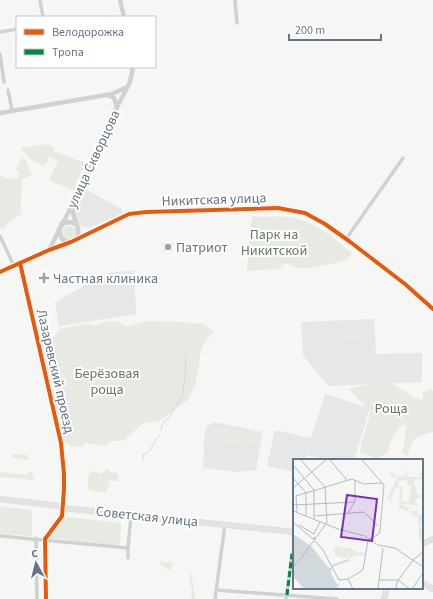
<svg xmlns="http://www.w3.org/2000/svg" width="433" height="599" font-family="'Source Sans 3',sans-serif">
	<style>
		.built { fill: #e6e8e7 }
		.green { fill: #e6eae3 }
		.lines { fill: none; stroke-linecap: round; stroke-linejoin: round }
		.stream { stroke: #d2d9dc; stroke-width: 1 }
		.secondary-casing { stroke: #d1d4d5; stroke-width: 6 }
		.primary-casing { stroke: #d2d4d4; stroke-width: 6 }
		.minor { stroke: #d0d2d2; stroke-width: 3.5 }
		.tertiary { stroke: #d0d2d2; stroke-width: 4.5 }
		.secondary { stroke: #e2e3e3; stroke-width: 5 }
		.primary { stroke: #e2e3e3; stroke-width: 5.5 }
		.quiet { stroke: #00873e; stroke-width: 3; stroke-dasharray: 6 3; stroke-linecap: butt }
		.cycleway-casing { stroke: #fff; stroke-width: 6 }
		.cycleway { stroke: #e8590c; stroke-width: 4 }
		.poi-dot { fill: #96a2ae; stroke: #fff; stroke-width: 1.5 }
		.labels { text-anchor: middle; stroke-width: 4; stroke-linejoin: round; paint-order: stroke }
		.street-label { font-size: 14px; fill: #637588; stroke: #fff }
		.park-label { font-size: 14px; fill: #627a5f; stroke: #fff }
		.poi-label { font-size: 14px; fill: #637588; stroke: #fff; text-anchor: start }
		.inset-river { fill: none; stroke: #d2d9dc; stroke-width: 2 }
		.inset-road { fill: none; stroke: #b2bbc2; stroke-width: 1 }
		.view { fill: #7b2cbf; fill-opacity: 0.15; stroke: #7b2cbf; stroke-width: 2 }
		.inset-edge { fill: none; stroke: #637588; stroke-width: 2 }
	</style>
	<rect width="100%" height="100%" fill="#f6f7f5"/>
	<g class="built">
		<path d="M83 188 122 209 123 213 89 228 80 226 77 222 73 206Z"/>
		<path d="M134 270 136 314 59 326 55 302 107 273Z"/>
		<path d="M374 319 376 354 422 353V382L328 386 303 355 301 322Z"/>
		<path d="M325 394 370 408 354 460H321L306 455 305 460H294V472L267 466 275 430 311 438Z"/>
		<path d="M215 422 263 432 256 470 238 472 203 468 204 447 203 445 206 427Z"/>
	</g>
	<g class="green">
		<path d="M48 144 55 148 54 151 85 163 73 191 49 180 58 161 49 157 46 164 42 165 31 160 20 148Z"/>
		<path d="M24 157 32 175 22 180C22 192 20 202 22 213L6 225 3 230 0 227V175L5 178 17 179 19 172 15 169 19 165V162Z"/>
		<path d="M252 217C263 217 275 216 287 217 312 219 333 237 352 253 351 254 350 257 349 258 343 263 304 270 297 268 292 266 290 264 285 264L279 269 247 271 249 241Z"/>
		<circle cx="69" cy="233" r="7"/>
		<path d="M162 243H173V250L163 251Z"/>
		<path d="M72 296H76L79 300 80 311 74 314 70 311 69 300Z"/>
		<path d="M63 302 65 313 60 314 57 303Z"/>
		<path d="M116 321 127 327 146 321 180 322 203 324 214 332 206 340 201 349 199 366 195 384 189 399 159 421 144 423 122 441H111L104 446 85 443 81 447 71 446 62 440 44 363 46 355 49 353C47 342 55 337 60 329L85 324 95 325 104 322Z"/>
		<path d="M359 329 360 339 342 340 341 330Z"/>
		<path d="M380 382C384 382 389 381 392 383 402 388 411 399 423 400V392L431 389 433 391V432C414 437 412 438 408 456L402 453 405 441 406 424C395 429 390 440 388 452L378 459 360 453 361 444 371 411 348 389Z"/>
		<path d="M217 427 255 431 258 436V441L252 446 215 442 212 435 214 429Z"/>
		<path d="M244 451 253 452 252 467 243 466Z"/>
		<path d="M14 454 27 455 30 460 13 458 12 455Z"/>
		<path d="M107 469 112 473H117L119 478 117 482 109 480 110 484 107 489V492L92 491 88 489V476L92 471 101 474Z"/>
		<path d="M0 472 27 475 30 472H32L34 480 0 477Z"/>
		<path d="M0 506 32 510V536L0 534Z"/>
		<path d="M68 517 121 523 120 546 49 538 63 519Z"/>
		<path d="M158 562 174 563 170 570 166 569Z"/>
		<path d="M191 571 195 597V599H191L192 588 189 581Z"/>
	</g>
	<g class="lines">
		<g class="stream">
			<path d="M161 430 162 425 169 417 182 396 185 376 186 357"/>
			<path d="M143 461V455C152 451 153 442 160 435"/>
		</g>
		<defs>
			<g id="secondary">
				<path d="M422 544 433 539"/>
				<path d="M384 599 387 588"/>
			</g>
			<g id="primary">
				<path d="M0 499 59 506 63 508 294 532"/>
				<path d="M422 583 433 589"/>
			</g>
		</defs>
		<use href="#secondary" class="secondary-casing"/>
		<use href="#primary" class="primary-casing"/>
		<g class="minor">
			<path d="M40 0 43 17"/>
			<path d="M235 0 237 23"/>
			<path d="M0 32 17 29"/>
			<path d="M0 54 4 82"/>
			<path d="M8 90 12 110"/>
			<path d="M0 236 14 266"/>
			<path d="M346 239 403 158"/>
			<path d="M20 263 61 443 64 474V489L62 516 45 539 46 599"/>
			<path d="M0 536 128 548 131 515"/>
			<path d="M36 538 37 599"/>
			<path d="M128 558V548"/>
			<path d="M216 590 337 599"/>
			<path d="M215 599 225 524"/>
			<path d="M286 599 292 554"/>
		</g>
		<g class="tertiary">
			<path d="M120 0 124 17"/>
			<path d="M108 95 114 98 117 107"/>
			<path d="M0 113 112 94 125 88"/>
			<path d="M72 206C72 219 82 229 77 239"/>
			<path d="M61 224 70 222 77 225"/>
			<path d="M59 229C60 236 61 241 69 242"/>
			<path d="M49 250 81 188 117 107 130 82 133 67"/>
			<path d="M0 272 49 250 71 242 129 214 146 212 278 208 305 213 325 224 349 241 405 284 433 309"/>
		</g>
		<use href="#secondary" class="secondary"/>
		<use href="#primary" class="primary"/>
		<path class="quiet" d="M287 595 292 554"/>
		<defs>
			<g id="cycleway">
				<path d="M20 263 61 443 64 474V489L62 516 45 539 46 599"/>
				<path d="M0 272 49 250 71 242 129 214 146 212 278 208 305 213 325 224 349 241 405 284 433 309"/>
			</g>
		</defs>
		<use href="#cycleway" class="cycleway-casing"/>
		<use href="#cycleway" class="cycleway"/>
	</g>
	<g class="poi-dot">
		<circle cx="168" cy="247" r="4"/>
		<path d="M42 272h4v4h4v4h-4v4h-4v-4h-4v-4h4z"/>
	</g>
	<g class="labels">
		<g class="street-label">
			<text transform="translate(93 159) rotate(-65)" y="5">улица Скворцова</text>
			<text transform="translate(214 199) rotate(-2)" y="5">Никитская улица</text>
			<text transform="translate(56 371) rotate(77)" y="5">Лазаревский проезд</text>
			<text transform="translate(147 516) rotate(6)" y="5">Советская улица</text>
		</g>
		<g class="park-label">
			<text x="274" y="239">Парк на<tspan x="274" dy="16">Никитской</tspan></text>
			<text x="107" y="378">Берёзовая<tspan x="107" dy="16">роща</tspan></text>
			<text x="391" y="413">Роща</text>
		</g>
		<g class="poi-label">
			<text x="176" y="252">Патриот</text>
			<text x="53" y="283">Частная клиника</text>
		</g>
	</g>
	<g transform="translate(293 459)">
		<rect width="130" height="130" fill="#f6f7f5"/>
		<path d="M111 8 115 18H129L126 16 130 14V20H121L124 35 130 37 122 41 125 46 108 45 116 49 111 54 112 51 105 48 108 43H106L107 28 102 30 99 38 97 36 99 43 94 39 104 20 98 17 97 11 103 18 112 16ZM114 21 115 27H118L116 43 108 42 110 28 105 26 106 22ZM117 52H125L124 56H130L127 68H130L129 81H126L125 58H121ZM43 86 47 89 55 88 66 94 71 93 73 97 63 96 56 100 54 97 51 99 43 97 41 92Z" fill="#e6eae3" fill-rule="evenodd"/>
		<path d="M0 75 18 87 36 109 39 108 38 114 46 130 10 129 0 117Z" fill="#d2d9dc"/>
		<path class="inset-river" d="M9 100 27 124 44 126 40 130M39 107 56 101"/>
		<path class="inset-road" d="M7 0 32 28M36 0 54 21M1 7 21 31V60M0 19 13 34V57M0 29 34 0M3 37 59 20 71 25 89 24M3 37 4 53M0 46 62 43M0 52 45 70 72 77 85 86 102 89 130 108M55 54 62 42V21M22 57 71 53 85 67M0 63 20 80M6 66 21 75 27 63M22 80 34 63 32 28M120 101 130 93M0 108 8 99 18 85 22 81V78L20 80 26 86 30 91 46 121 55 120 60 130M55 120 70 111 75 81 86 75 87 71 91 26 68 0M86 121H105M105 121 117 130M85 130 90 89M103 130 104 123 120 101M119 130 130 114"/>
		<path class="view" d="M54 36 84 40 79 82 48 78Z"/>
		<rect width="130" height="130" class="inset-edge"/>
	</g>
	<rect x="16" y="16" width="140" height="52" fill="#ffffff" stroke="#c1c8cf"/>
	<rect x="24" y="29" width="20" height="6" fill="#e8590c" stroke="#c1c8cf"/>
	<text x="52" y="36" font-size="12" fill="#637588">Велодорожка</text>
	<rect x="24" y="49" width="20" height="6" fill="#00873e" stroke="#c1c8cf"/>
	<text x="52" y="56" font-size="12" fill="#637588">Тропа</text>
	<g transform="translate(36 563) rotate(353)" stroke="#ffffff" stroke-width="3" paint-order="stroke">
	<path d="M0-3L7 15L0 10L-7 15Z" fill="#637588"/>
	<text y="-6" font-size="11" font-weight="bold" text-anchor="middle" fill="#637588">С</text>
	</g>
	<path d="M289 34v6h92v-6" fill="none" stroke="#637588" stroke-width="2"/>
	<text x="295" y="34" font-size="12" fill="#637588" stroke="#ffffff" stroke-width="3" paint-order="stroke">200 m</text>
</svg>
